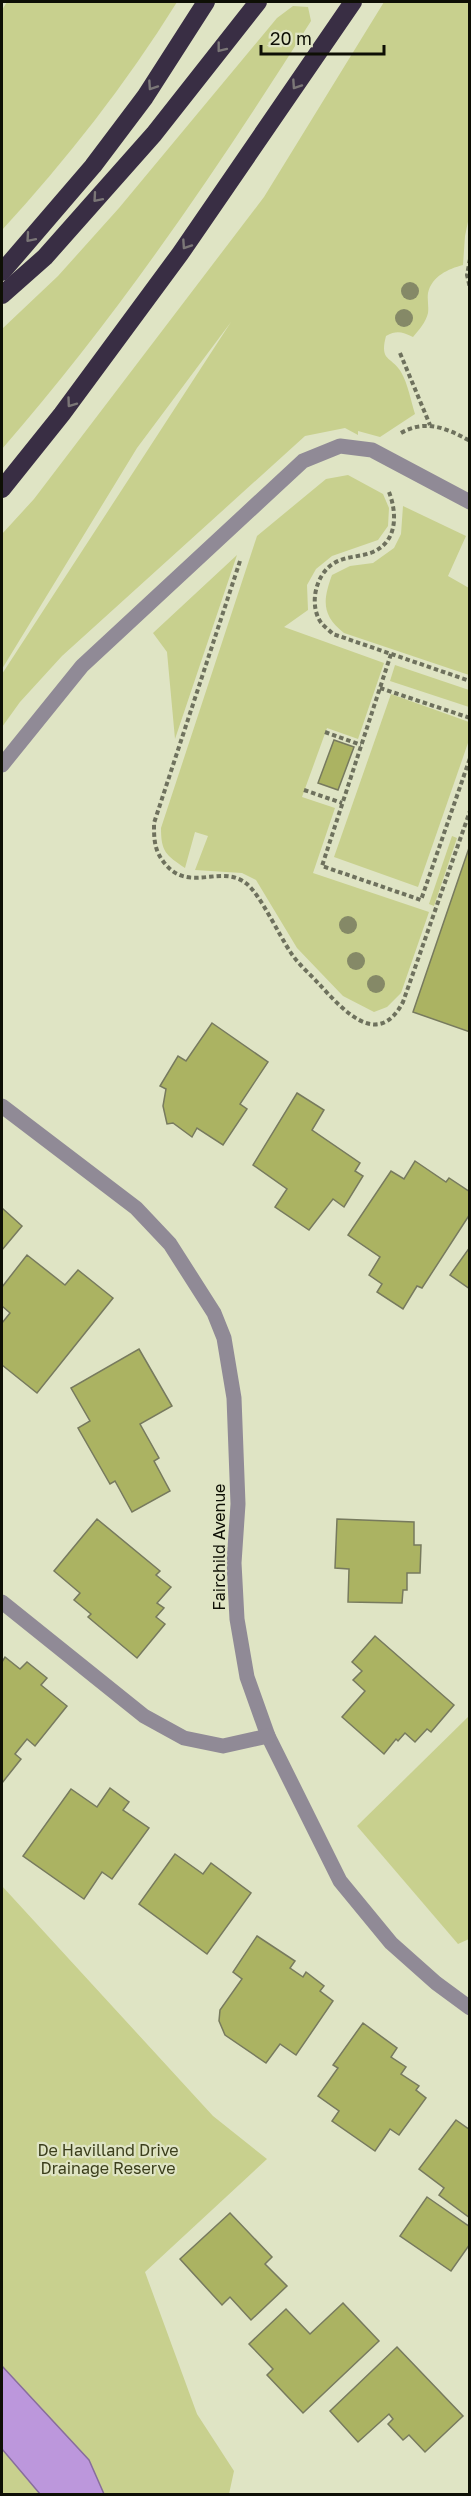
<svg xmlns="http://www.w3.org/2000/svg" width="471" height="2496" font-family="'Golos Text',sans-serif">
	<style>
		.green { fill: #c8d08e }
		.water { fill: #bc97dc; stroke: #886e9c; stroke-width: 1.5 }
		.building { fill: #abb362; stroke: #777a5e; stroke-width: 1.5 }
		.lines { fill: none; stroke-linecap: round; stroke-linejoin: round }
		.path { stroke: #6e715d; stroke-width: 4; stroke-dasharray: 4.5 3; stroke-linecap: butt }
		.minor { stroke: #908a96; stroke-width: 15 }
		.highway { stroke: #392e44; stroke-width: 18 }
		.tree { fill: #858967 }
		.oneway { stroke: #7b7777 }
		.labels { text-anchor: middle; stroke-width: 4.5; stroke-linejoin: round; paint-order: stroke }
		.street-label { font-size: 16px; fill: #0e0f05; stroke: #dfe4c4 }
		.park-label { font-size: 16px; fill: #3b3e1b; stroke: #dfe4c4 }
	</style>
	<rect width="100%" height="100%" fill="#dfe4c4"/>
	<g class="green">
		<path d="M7 2H177C126 84 67 159 2 230V10Z"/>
		<path d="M384 2H469L470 212 465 236 463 265C448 269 432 276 428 293 427 300 429 306 428 313 426 322 419 330 413 337 402 332 397 330 386 336 379 362 392 356 401 372 408 384 411 401 415 414L380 437 358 431V435L345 428 305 436 62 656 20 702 2 727V674L231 322 137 448 2 669V534L34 499 264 197Z"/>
		<path d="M293 6 308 7 311 21C217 170 117 317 2 449V329L58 276 119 208 277 18Z"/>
		<path d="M348 475 383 494 389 508 388 526 378 540 332 556 316 569 307 585 308 610 284 627 384 663 358 739 327 728 302 797 335 808 313 873 429 912 401 993 387 1007 374 1012 343 996 297 948 256 880 242 873 195 870 208 836 195 832 185 868C166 855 161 852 161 828L257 536 326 479Z"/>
		<path d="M403 506 466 536 448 576 469 588V675L344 633C321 615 323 600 332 575L350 566 373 563 394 548 401 534Z"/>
		<path d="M237 555 175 739 167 652 153 633Z"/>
		<path d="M395 665 469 690V707L390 681Z"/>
		<path d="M391 694 469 722V740L418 887 334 857Z"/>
		<path d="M452 836 457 838 434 906 429 904Z"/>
		<path d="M469 1716V1939L458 1944 357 1826Z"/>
		<path d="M2 1886 213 2116 267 2159 145 2272 197 2414 234 2471 229 2494H2Z"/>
	</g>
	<path class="water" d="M2 2366 89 2460 104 2494H40L2 2449Z"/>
	<g class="building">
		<path d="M334 740 354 747 338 790 318 783Z"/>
		<path d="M470 845V1032L413 1012Z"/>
		<path d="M212 1023 268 1062 240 1104 247 1109 223 1145 197 1128 192 1137 173 1123 167 1124 163 1106 166 1089 160 1086 178 1056 186 1061Z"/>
		<path d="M297 1093 324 1110 312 1130 360 1163 355 1171 363 1176 344 1207 333 1199 309 1230 275 1207 287 1189 253 1165Z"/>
		<path d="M415 1161 446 1182 449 1178 470 1192V1214L422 1288 417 1286 403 1309 377 1292 382 1284 369 1275 380 1257 348 1235 391 1171 404 1179Z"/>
		<path d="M2 1208 22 1226 2 1250Z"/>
		<path d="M470 1247V1289L450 1275Z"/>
		<path d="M27 1255 65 1285 78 1270 113 1298 37 1393 2 1365V1323L10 1313 2 1306V1287Z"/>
		<path d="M139 1349 172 1406 140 1424 159 1458 154 1461 170 1491 132 1512 115 1481 110 1484 78 1428 90 1421 71 1388Z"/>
		<path d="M97 1519 160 1571 156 1575 171 1587 157 1603 164 1608 156 1617 165 1624 137 1658 88 1617 91 1614 74 1600 80 1593 54 1571Z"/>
		<path d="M337 1519 414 1522V1545H421L420 1573H407V1590H403L402 1603 348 1602 349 1569 335 1568Z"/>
		<path d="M375 1636 454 1705 431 1732 427 1729 415 1742 405 1733 398 1741 396 1739 384 1754 342 1717 365 1691 353 1680 362 1671 352 1662Z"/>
		<path d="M5 1657 20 1669 27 1662 47 1678 41 1685 67 1706 35 1746 27 1739 15 1754 21 1759 2 1783V1662Z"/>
		<path d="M110 1788 129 1802 123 1810 149 1828 112 1879 102 1872 84 1899 23 1856 71 1789 97 1807Z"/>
		<path d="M175 1854 203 1874 211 1863 251 1893 207 1954 139 1904Z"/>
		<path d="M257 1936 295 1961 290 1968 303 1977 306 1972 324 1986 320 1991 333 2001 296 2055 280 2044 266 2063 225 2035 219 2021 220 2010 242 1979 233 1972Z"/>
		<path d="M363 2023 397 2048 391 2057 406 2067 401 2074 419 2086 416 2090 426 2098 399 2135 390 2129 375 2151 332 2121 339 2111 318 2096 338 2068 333 2065Z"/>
		<path d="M456 2120 470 2130V2218L439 2195 444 2188 419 2169Z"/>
		<path d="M427 2197 470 2227V2244L451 2271 400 2236Z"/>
		<path d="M230 2213 272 2257 265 2264 287 2286 251 2320 230 2297 222 2305 180 2259Z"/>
		<path d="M343 2303 379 2341 303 2413 267 2375 273 2369 249 2344 286 2309 310 2334Z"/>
		<path d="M397 2347 463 2416 425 2452 409 2435 403 2440 388 2424 393 2419 389 2414 358 2442 330 2411Z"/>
	</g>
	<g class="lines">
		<g class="path">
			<path d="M470 259 467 275 470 288"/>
			<path d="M400 353 430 425"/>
			<path d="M401 433C425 419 447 428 470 441"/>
			<path d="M389 492C397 513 398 541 373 552 361 557 346 556 334 563 316 574 309 603 320 621 323 626 329 630 333 634L470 681"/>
			<path d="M240 561 154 823C154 840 154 851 166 865 191 893 221 863 247 884 261 896 279 935 291 953 299 965 310 974 319 984 343 1010 378 1050 403 1002L470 811"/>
			<path d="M391 654 322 866 421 900 470 758"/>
			<path d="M380 688 470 718"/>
			<path d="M325 732 361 745"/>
			<path d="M304 790 342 803"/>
		</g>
		<g class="minor">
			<path d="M2 765 82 666 303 461 340 446 372 450 470 502"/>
			<path d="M2 1106 136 1208 170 1244 214 1313 224 1338 234 1398 238 1504 234 1563 237 1619 247 1677 268 1736 340 1881 391 1943 436 1983 470 2008"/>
			<path d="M2 1602 144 1716 184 1738 223 1746 268 1736"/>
		</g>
		<g class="highway">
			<path d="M2 272 93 166 145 97 206 2"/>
			<path d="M2 295 45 257 154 134 258 2"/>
			<path d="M2 489 62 414 180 254 353 2"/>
		</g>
	</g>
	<g class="tree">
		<circle cx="410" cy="291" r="9"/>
		<circle cx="404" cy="318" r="9"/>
		<circle cx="348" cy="925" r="9"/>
		<circle cx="356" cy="961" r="9"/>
		<circle cx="376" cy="984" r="9"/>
	</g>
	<defs><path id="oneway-chevron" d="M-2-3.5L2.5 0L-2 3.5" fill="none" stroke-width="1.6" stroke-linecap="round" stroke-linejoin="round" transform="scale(1.5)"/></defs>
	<g class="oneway">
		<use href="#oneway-chevron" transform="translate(221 48) rotate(128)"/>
		<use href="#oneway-chevron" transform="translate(296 85) rotate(124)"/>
		<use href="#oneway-chevron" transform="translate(152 86) rotate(124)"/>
		<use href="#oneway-chevron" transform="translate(97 198) rotate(131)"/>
		<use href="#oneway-chevron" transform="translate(30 238) rotate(131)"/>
		<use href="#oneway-chevron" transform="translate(186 245) rotate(124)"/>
		<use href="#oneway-chevron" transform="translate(71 403) rotate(126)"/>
	</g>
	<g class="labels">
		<g class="street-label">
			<text transform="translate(219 1547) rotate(-90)" y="6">Fairchild Avenue</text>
		</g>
		<g class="park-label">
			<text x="108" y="2156">De Havilland Drive<tspan x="108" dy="18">Drainage Reserve</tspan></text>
		</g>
	</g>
	<rect width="471" height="2496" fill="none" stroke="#0e0f05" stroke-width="6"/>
	<path d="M261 45v9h123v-9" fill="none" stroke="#0e0f05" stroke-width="3"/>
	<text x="270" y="45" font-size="18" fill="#0e0f05" stroke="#dfe4c4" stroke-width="4.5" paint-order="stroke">20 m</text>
</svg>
